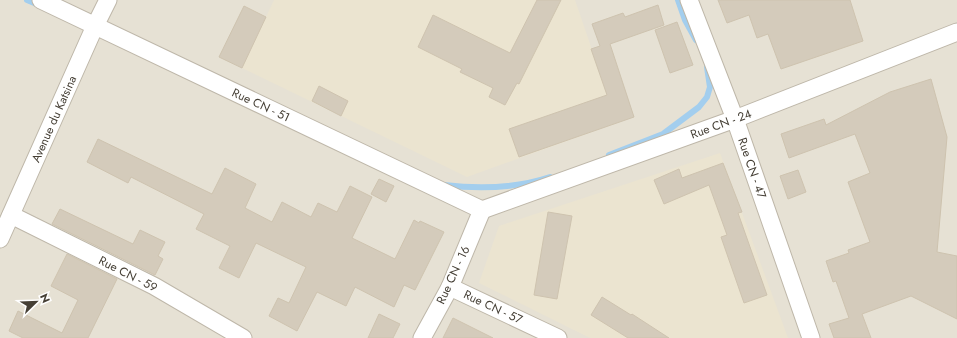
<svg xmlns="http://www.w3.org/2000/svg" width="957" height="338" font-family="Jost,sans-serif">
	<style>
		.residential { fill: #e6e1d4 }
		.education { fill: #ebe4d0 }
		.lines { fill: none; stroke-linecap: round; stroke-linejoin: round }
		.stream { stroke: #a3ceee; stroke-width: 6 }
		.building { fill: #d4cbbb; stroke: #cec3af }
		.minor-casing { stroke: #beb7a9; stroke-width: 19 }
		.minor { stroke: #fff; stroke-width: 17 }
		.labels { text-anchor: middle; stroke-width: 3.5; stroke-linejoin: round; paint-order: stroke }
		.street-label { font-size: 12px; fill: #453f35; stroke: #fff }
	</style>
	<rect width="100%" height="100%" fill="#f2efe6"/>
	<rect class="residential" x="0" y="0" width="957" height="338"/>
	<g class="education">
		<path d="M274 0H575L617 123 467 177 242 68Z"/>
		<path d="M720 153 788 338H590L479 283 499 226Z"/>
	</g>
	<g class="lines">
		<g class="stream">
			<path d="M27 0 39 5"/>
			<path d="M678 0 685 20 696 40"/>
			<path d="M609 155 663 134 699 107 707 97 710 87 707 67"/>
			<path d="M444 185C478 189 517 188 550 177"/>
		</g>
	</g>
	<g class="building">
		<path d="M537 0H561L519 84 517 83 505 105 489 97 493 88 460 72 462 69 418 47 433 15 510 53Z"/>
		<path d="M718 0H850L863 41 781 69 768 34 757 38 749 15 727 23Z"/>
		<path d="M658 5 664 25 610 44 634 117 519 157 509 129 607 95 591 49 600 46 592 24 623 13 625 17Z"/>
		<path d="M244 6 266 17 242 68 219 57Z"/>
		<path d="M677 22 693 65 670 73 655 30Z"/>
		<path d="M931 79 947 137 937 252 957 256V319L911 296 862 314 871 338H834L829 324 849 318 836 281 833 282 826 261 849 253 848 250 870 242 848 182 870 173 855 134 789 158 781 134 824 119 826 125 890 92Z"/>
		<path d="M319 86 348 101 341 116 312 101Z"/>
		<path d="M98 139 212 194 225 168 256 184 245 208 272 222 282 202 311 217 318 203 337 212 350 186 372 197 352 238 395 259 414 220 419 223 420 221 444 232 415 290 404 285 394 307 355 287 346 306 317 292 297 331 269 316 278 298 289 303 306 267 256 243 239 278 219 268 230 246 196 229 204 214 131 177 128 183 87 162Z"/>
		<path d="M723 163 742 212 738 213 767 295 744 303 721 237 727 235 709 185 664 204 654 180 679 169 682 178Z"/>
		<path d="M798 170 806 192 788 199 780 176Z"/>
		<path d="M379 179 394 186 386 202 371 194Z"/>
		<path d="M60 209 133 244 140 230 165 242 158 256 163 259 155 275 52 224Z"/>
		<path d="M548 212 572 216 557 299 534 295Z"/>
		<path d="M67 254 117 279 88 338H23L9 331 18 311 62 333 78 300 51 286Z"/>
		<path d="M602 297 631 315 632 314 669 338H628L591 315Z"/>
		<path d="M379 314 400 324 393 338H368Z"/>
		<path d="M453 318 493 338H443Z"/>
	</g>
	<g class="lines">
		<defs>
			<g id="minor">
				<path d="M41 0 482 210"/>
				<path d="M689 0 735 119 811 338"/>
				<path d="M482 210 735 119 957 32"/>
				<path d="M11 215 154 286 243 338"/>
				<path d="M0 239 95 26 108 0"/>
				<path d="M450 287 558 338"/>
				<path d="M422 338 450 287 482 210"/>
			</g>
		</defs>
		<use href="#minor" class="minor-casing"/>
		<use href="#minor" class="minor"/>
	</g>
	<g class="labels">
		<g class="street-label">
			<text transform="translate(261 105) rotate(25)" y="4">Rue CN - 51</text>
			<text transform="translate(54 119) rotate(-66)" y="4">Avenue du Katsina</text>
			<text transform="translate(721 124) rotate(-20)" y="4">Rue CN - 24</text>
			<text transform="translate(752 168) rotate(71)" y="4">Rue CN - 47</text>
			<text transform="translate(128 274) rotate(27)" y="4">Rue CN - 59</text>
			<text transform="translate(453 275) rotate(-65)" y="4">Rue CN - 16</text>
			<text transform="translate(493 307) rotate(25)" y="4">Rue CN - 57</text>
		</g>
	</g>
	<g transform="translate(36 302) rotate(67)" stroke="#ffffff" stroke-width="3" paint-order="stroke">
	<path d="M0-3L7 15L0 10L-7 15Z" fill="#453f35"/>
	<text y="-6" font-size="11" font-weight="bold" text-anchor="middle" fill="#453f35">N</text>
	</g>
</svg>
